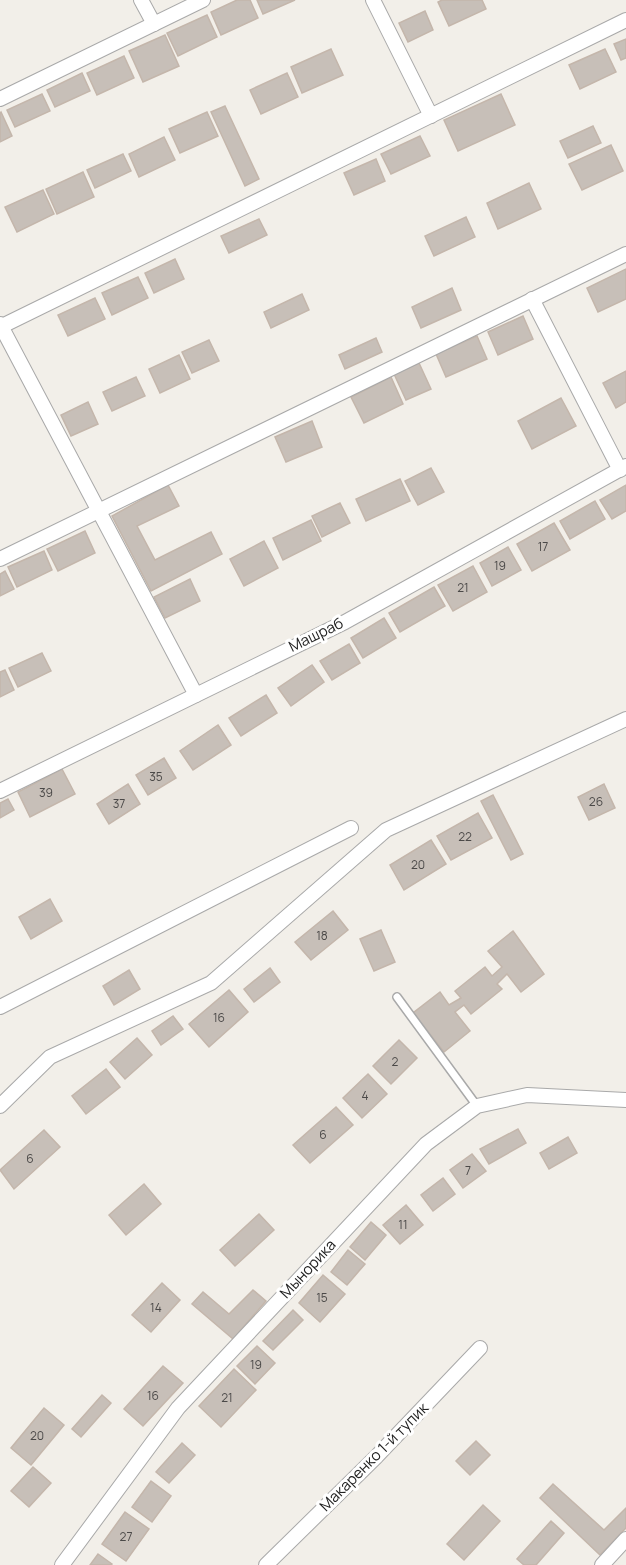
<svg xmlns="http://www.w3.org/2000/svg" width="626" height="1565" font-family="Manrope,sans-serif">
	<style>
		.building { fill: #c7bfb8; stroke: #c4b6ab; stroke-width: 1.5 }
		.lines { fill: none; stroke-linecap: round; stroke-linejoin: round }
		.service-casing { stroke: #a9a9a9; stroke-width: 10 }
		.minor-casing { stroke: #a9a9a9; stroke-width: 16 }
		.service { stroke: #fff; stroke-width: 7 }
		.minor { stroke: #fff; stroke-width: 14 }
		.labels { text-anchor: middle; stroke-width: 6; stroke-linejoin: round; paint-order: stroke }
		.number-label { font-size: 12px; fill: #4b4948 }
		.street-label { font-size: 15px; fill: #222; stroke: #fff }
	</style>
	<rect width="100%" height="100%" fill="#f2efe9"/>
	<g class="building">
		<path d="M237 0H250L258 18 221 35 211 12Z"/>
		<path d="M257 0H295L263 14Z"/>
		<path d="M442 0H482L486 9 449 26 438 2Z"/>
		<path d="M425 11 433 30 408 42 399 23Z"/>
		<path d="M207 15 217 37 178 56 167 33Z"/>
		<path d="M165 35 179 66 143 82 129 51Z"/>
		<path d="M626 39V58L621 60 614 44Z"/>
		<path d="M331 49 343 75 302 93 291 67Z"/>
		<path d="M605 49 616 72 580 89 569 65Z"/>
		<path d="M124 56 134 78 97 95 87 73Z"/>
		<path d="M82 73 90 91 55 107 47 90Z"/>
		<path d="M287 73 298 97 261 114 250 90Z"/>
		<path d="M42 94 50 111 15 127 7 110Z"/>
		<path d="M501 94 515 125 458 151 444 120Z"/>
		<path d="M225 106 259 179 245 186 211 112Z"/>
		<path d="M1 112 12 136 0 142V113Z"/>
		<path d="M207 112 218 136 180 153 169 129Z"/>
		<path d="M593 126 601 143 568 158 560 141Z"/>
		<path d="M420 136 430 156 391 174 381 154Z"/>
		<path d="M164 137 175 160 139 177 129 154Z"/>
		<path d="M611 145 623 171 582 190 569 164Z"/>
		<path d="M123 154 131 171 95 188 87 170Z"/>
		<path d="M376 159 385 181 354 195 344 173Z"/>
		<path d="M83 172 94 197 57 214 46 189Z"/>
		<path d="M529 183 541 209 498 229 487 203Z"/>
		<path d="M43 190 54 214 17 232 5 207Z"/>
		<path d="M466 217 475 237 434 256 425 236Z"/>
		<path d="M259 219 267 235 229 253 221 236Z"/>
		<path d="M175 259 184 279 154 293 145 273Z"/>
		<path d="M626 269V299L598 312 587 288Z"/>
		<path d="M138 277 148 298 112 315 102 293Z"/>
		<path d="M452 288 461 310 421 328 412 307Z"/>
		<path d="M302 294 309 310 271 328 264 312Z"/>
		<path d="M95 298 105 319 68 336 58 315Z"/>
		<path d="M523 316 533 339 498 355 488 332Z"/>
		<path d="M477 336 487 359 446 377 436 354Z"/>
		<path d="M376 338 382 352 345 369 339 355Z"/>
		<path d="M209 340 219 361 192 373 182 352Z"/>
		<path d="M179 355 190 379 160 393 149 369Z"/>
		<path d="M419 363 431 389 406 400 394 374Z"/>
		<path d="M626 371V402L616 408 603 383Z"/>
		<path d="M136 377 145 396 112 411 103 392Z"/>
		<path d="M391 377 403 404 364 423 351 397Z"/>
		<path d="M561 398 576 426 532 449 518 421Z"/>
		<path d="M88 402 98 424 71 436 61 415Z"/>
		<path d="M312 421 322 447 286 462 275 437Z"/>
		<path d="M431 468 444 492 418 505 405 481Z"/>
		<path d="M400 479 410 501 366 521 356 499Z"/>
		<path d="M168 485 179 506 137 526 155 560 211 532 222 554 151 591 112 516Z"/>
		<path d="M626 485V511L612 519 600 500Z"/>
		<path d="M595 501 605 519 570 539 560 521Z"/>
		<path d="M340 503 350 523 322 537 312 516Z"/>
		<path d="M311 520 321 541 283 560 273 538Z"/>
		<path d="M554 523 570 550 532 571 517 544Z"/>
		<path d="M85 531 95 553 58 571 47 549Z"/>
		<path d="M264 541 278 568 244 586 230 559Z"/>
		<path d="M508 547 521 570 492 586 480 563Z"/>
		<path d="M44 551 52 570 17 587 8 567Z"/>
		<path d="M473 566 487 592 453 611 438 585Z"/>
		<path d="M5 571 14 589 0 596V574Z"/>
		<path d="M190 579 200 601 165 618 154 597Z"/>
		<path d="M434 587 445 606 400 632 389 613Z"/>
		<path d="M384 618 396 638 363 658 351 638Z"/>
		<path d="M349 644 360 663 332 680 320 661Z"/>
		<path d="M42 653 51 671 18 687 9 668Z"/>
		<path d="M312 665 324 682 291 706 278 688Z"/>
		<path d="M5 670 14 690 0 697V672Z"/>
		<path d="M266 695 277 713 241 736 229 718Z"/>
		<path d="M218 725 231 745 193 770 180 751Z"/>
		<path d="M164 758 176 778 148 795 136 775Z"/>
		<path d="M62 769 75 794 30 817 18 792Z"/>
		<path d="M128 784 140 804 109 824 97 804Z"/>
		<path d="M604 784 615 808 589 820 578 797Z"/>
		<path d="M493 795 523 854 511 860 481 801Z"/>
		<path d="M8 799 14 810 0 818V803Z"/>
		<path d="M478 813 492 838 451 860 437 836Z"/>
		<path d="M431 840 446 864 404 890 390 865Z"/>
		<path d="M50 899 62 921 31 939 19 917Z"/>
		<path d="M333 911 348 930 311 960 295 942Z"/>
		<path d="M381 930 395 962 374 971 360 939Z"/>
		<path d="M513 931 544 974 521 992 507 974 497 984 502 989 471 1014 464 1005 455 1012 470 1031 444 1052 413 1013 440 992 449 1005 461 998 455 991 485 967 492 976 502 967 488 951Z"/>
		<path d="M270 968 280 982 254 1002 244 989Z"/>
		<path d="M129 970 140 989 114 1005 103 986Z"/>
		<path d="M229 990 248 1012 209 1047 189 1024Z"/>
		<path d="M173 1016 183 1029 161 1045 152 1031Z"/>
		<path d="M137 1038 152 1055 125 1079 110 1062Z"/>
		<path d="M399 1040 417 1058 391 1084 373 1066Z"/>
		<path d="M106 1069 120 1087 86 1114 72 1096Z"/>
		<path d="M368 1074 387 1094 362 1118 343 1098Z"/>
		<path d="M336 1107 353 1125 310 1163 293 1145Z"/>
		<path d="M518 1129 526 1143 489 1164 480 1149Z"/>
		<path d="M44 1130 60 1147 14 1189 0 1170Z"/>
		<path d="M568 1137 577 1153 549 1169 540 1153Z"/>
		<path d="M472 1154 486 1171 463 1188 450 1170Z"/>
		<path d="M443 1178 455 1194 433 1211 421 1195Z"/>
		<path d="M144 1184 161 1204 126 1235 109 1215Z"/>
		<path d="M406 1205 423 1225 400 1244 383 1225Z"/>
		<path d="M259 1214 274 1230 235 1266 220 1250Z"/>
		<path d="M371 1222 386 1235 365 1260 350 1247Z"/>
		<path d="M348 1250 365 1264 347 1285 331 1272Z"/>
		<path d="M323 1275 345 1294 320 1322 299 1303Z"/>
		<path d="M162 1283 180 1300 151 1332 132 1315Z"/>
		<path d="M253 1290 266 1301 233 1339 192 1304 203 1292 229 1314Z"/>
		<path d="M293 1310 303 1320 273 1350 263 1341Z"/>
		<path d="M257 1346 275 1363 255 1384 237 1366Z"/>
		<path d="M163 1366 183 1383 143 1426 124 1409Z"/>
		<path d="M234 1369 256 1390 221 1427 199 1406Z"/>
		<path d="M102 1395 111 1403 81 1437 72 1429Z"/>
		<path d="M44 1408 64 1425 31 1465 11 1448Z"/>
		<path d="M476 1441 490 1455 470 1475 456 1461Z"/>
		<path d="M182 1443 195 1455 169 1483 156 1472Z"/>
		<path d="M33 1467 51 1483 29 1507 11 1491Z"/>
		<path d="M151 1481 171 1496 152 1522 132 1507Z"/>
		<path d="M553 1484 604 1530 626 1508V1528L600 1555 540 1498Z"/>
		<path d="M483 1505 500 1521 464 1560 447 1544Z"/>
		<path d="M125 1512 149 1529 126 1561 102 1544Z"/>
		<path d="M551 1521 564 1533 536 1565H524L517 1559Z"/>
		<path d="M98 1554 112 1564 111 1565H90Z"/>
	</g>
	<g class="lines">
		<defs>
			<path id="service" d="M397 997 477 1106"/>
			<g id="minor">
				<path d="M141 0 154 24"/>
				<path d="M373 0 431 116"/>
				<path d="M0 99 203 0"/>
				<path d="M532 299 620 470"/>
				<path d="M0 324 196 695"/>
				<path d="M0 327 626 20"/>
				<path d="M0 559 626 254"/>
				<path d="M0 791 345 622 626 466"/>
				<path d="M0 1007 351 828"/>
				<path d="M0 1106 50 1057 211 983 386 830 626 719"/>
				<path d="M62 1565 178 1408 426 1144 477 1106 527 1095 626 1100"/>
				<path d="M266 1565 376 1457 480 1348"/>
				<path d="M602 1565 626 1539"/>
			</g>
		</defs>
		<use href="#service" class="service-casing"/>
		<use href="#minor" class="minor-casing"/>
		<use href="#service" class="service"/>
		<use href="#minor" class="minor"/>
	</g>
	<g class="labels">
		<g class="number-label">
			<text x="543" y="551">17</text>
			<text x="500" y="570">19</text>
			<text x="463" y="592">21</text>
			<text x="156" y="781">35</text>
			<text x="46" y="797">39</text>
			<text x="596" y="806">26</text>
			<text x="119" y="808">37</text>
			<text x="465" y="841">22</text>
			<text x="418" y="869">20</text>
			<text x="322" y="940">18</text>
			<text x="219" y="1022">16</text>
			<text x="395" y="1066">2</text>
			<text x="365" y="1100">4</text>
			<text x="323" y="1139">6</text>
			<text x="30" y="1163">6</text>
			<text x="468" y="1175">7</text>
			<text x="403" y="1229">11</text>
			<text x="322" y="1302">15</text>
			<text x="156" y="1312">14</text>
			<text x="256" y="1369">19</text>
			<text x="153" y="1400">16</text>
			<text x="227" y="1402">21</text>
			<text x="37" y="1440">20</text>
			<text x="126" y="1541">27</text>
		</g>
		<g class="street-label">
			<text transform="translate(316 635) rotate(-26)" y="5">Машраб</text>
			<text transform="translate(308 1269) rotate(-47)" y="5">Мынорика</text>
			<text transform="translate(374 1457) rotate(-45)" y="5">Макаренко 1-й тупик</text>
		</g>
	</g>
</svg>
